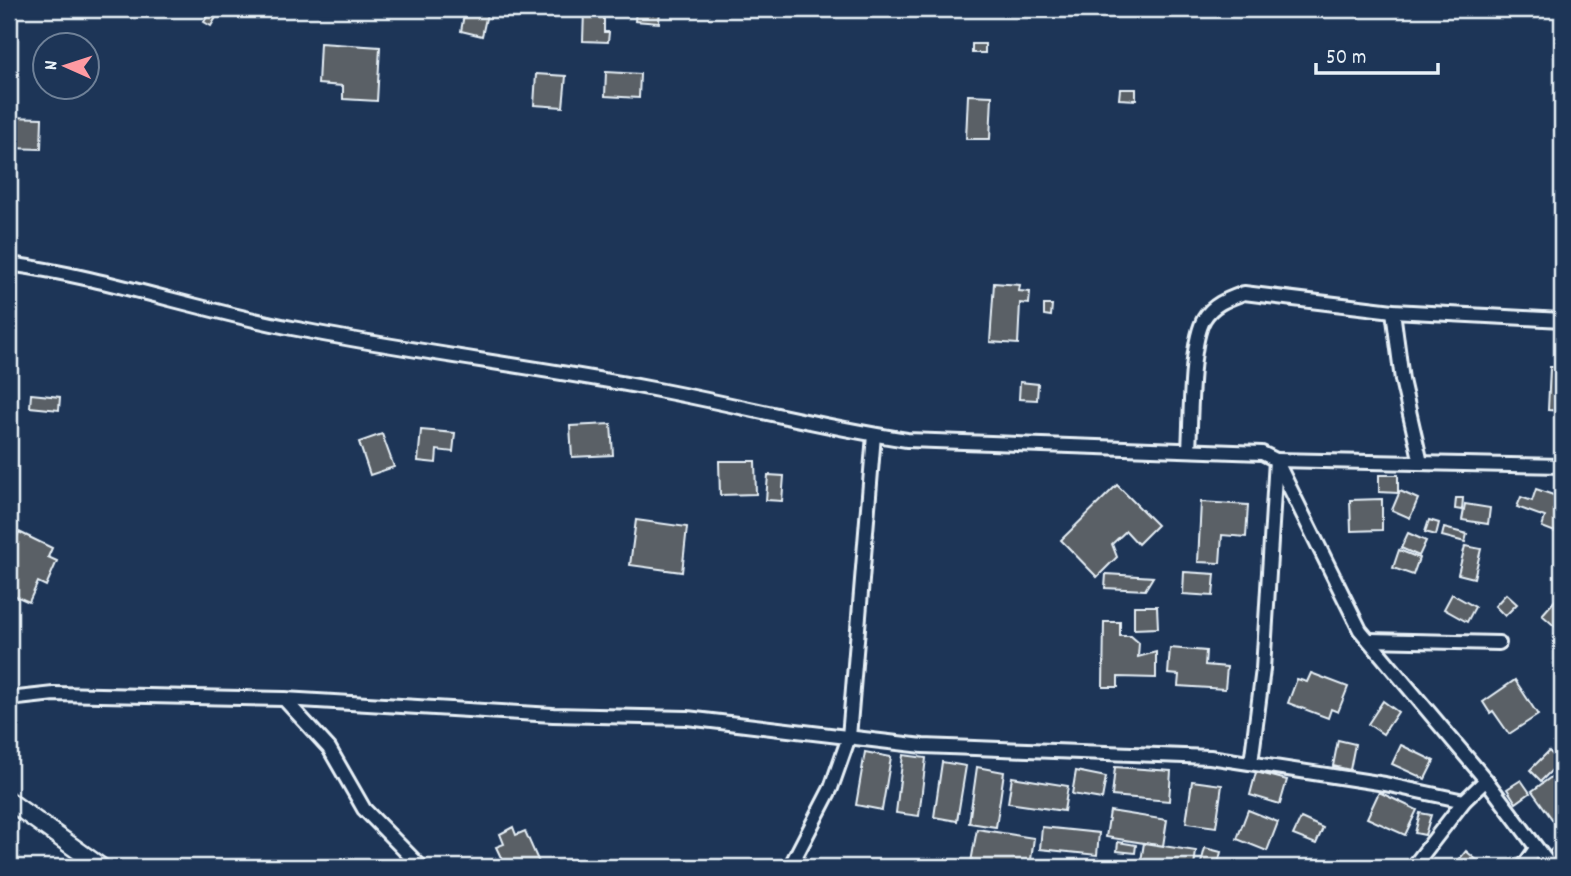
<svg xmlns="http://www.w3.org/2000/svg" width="1571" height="876" font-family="Dekko,sans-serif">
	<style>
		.building { fill: #5a6166; stroke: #e8f1f8; stroke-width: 2 }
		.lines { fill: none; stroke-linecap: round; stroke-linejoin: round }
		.minor-casing { stroke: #e8f1f8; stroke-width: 18 }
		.tertiary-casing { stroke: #e8f1f8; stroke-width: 21 }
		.minor { stroke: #1d3557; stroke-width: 12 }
		.tertiary { stroke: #1d3557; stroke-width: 16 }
	</style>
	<rect width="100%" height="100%" fill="#1d3557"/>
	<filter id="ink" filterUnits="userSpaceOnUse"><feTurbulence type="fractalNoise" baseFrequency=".0143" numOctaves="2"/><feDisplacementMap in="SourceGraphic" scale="14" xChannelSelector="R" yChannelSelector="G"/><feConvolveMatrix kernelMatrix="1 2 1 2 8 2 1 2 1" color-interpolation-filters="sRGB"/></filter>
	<g filter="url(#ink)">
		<g class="building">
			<path d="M465 9H488L482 36 461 31Z"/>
			<path d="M636 9H660L659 23 635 21Z"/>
			<path d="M211 10 218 14 211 26 204 22Z"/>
			<path d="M584 11 604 12V32H609L608 42 583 41Z"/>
			<path d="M320 43 380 47 377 101 343 99V86L318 84Z"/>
			<rect x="972" y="44" width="13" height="9"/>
			<path d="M606 72 640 74 639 98 605 96Z"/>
			<path d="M536 74 566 76 563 107 534 105Z"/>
			<path d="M1120 89H1136V100L1119 99Z"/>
			<path d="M968 95 992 96 990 139H966Z"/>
			<path d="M9 117 42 118 41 149 9 148Z"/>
			<path d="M994 283 1020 285 1019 291 1030 292 1029 304 1020 303 1018 344 990 342Z"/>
			<path d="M1044 305H1052L1051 316 1044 315Z"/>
			<path d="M1550 367H1562V411L1548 410Z"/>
			<path d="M1020 382 1038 384 1037 400 1019 399Z"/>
			<path d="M31 394 60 397 59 410 30 407Z"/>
			<path d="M9 415 15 417 9 434Z"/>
			<path d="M611 424 613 455 572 457 570 426Z"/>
			<path d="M421 430 455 433 453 452 437 450 436 463 418 461Z"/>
			<path d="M382 434 394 467 370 475 359 442Z"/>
			<path d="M719 461H755L756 494 720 495Z"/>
			<path d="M768 475 784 476 782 501 766 500Z"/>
			<path d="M1379 475H1398V493L1379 492Z"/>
			<path d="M1117 485 1157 525 1138 544 1126 531 1112 544 1117 557 1097 577 1061 540Z"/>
			<path d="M1536 489 1562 498V510L1555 532 1542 527 1545 517 1517 507 1521 497 1532 501Z"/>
			<path d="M1400 491 1418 499 1410 518 1392 510Z"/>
			<path d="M1456 498H1463L1462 510 1455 509Z"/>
			<path d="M1382 499V530L1351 531 1350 500Z"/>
			<path d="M1201 502 1248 505 1246 537 1222 535 1220 563 1198 562Z"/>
			<path d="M1465 504 1490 508 1488 524 1462 520Z"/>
			<path d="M636 520 687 527 682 572 630 565Z"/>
			<path d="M1429 520 1439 523 1436 535 1425 532Z"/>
			<path d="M1444 528 1467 534 1465 542 1442 536Z"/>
			<path d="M19 532 52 548 48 557 57 561 46 586 38 582 29 602 9 593V584L15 569 9 566V555Z"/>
			<path d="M1408 533 1426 541 1419 556 1401 548Z"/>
			<path d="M1465 546 1481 549 1474 578 1458 574Z"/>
			<path d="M1399 550 1419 558 1413 575 1393 568Z"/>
			<path d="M1184 572 1215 574 1213 596 1183 594Z"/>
			<path d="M1106 574 1153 577 1145 590 1105 588Z"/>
			<path d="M1452 594 1475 607 1467 622 1444 609Z"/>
			<path d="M1506 594 1517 604 1505 616 1495 606Z"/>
			<path d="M1557 598 1562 603V641L1555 634 1559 630 1542 615Z"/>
			<path d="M1134 606H1157L1158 628 1134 629Z"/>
			<path d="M1104 622H1120V636H1131L1139 643 1138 657 1156 652V678L1118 677V687H1103Z"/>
			<path d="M1170 648 1206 651 1205 665 1227 667 1225 689 1178 686 1179 675 1168 674Z"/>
			<path d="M1311 673 1348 687 1338 712 1331 709 1328 718 1288 703 1297 679 1307 682Z"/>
			<path d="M1515 680 1538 715 1509 734 1493 711 1490 713 1483 702Z"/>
			<path d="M1383 701 1398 712 1383 734 1368 724Z"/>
			<path d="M1338 740 1355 744 1350 770 1333 766Z"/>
			<path d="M1401 745 1434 761 1425 779 1392 764Z"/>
			<path d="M1549 751 1560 762 1541 781 1530 770Z"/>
			<path d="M865 752 891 757 882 810 856 805Z"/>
			<path d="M903 755 926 758 919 816 896 813Z"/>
			<path d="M942 762 966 766 957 821 934 817Z"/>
			<path d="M977 767 1004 772 996 827 969 823Z"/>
			<path d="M1115 767 1171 771 1169 801 1112 796Z"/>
			<path d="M1076 771 1106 777 1102 799 1072 794Z"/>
			<path d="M1256 772 1287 780 1280 804 1250 795Z"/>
			<path d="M1554 775 1562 787V818L1555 823 1532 791Z"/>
			<path d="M1012 777 1068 786 1064 811 1008 803Z"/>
			<path d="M1521 780 1530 793 1516 803 1507 789Z"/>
			<path d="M1192 781 1222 785 1216 827 1186 823Z"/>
			<path d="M1379 792 1417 810 1405 835 1367 818Z"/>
			<path d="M1248 810 1278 822 1267 851 1237 839Z"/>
			<path d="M1110 811 1167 820 1163 846 1106 837Z"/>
			<path d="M1420 813 1431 815 1425 835 1415 833Z"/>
			<path d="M1301 818 1323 828 1316 844 1293 835Z"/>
			<path d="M513 827 516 835 525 831 541 867H513L512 863 505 866 496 847 504 844 500 834Z"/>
			<path d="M1042 827 1099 833 1097 855 1040 849Z"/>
			<path d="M977 829 1034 838 1030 867 971 862Z"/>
			<path d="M1562 839V852L1555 858 1549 852Z"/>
			<path d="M1118 842 1136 845 1135 853 1117 851Z"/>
			<path d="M1144 843 1196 851 1194 867H1140Z"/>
			<path d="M1205 848 1221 852 1217 867H1200Z"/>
			<path d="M1466 851 1485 867H1460L1457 862Z"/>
		</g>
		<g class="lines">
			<defs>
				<g id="minor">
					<path d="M9 264C105 277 197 310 292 328 412 352 533 366 653 389 738 405 821 427 907 440L1262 453 1276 460 1360 630 1486 780 1551 867"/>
					<path d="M1393 311 1402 380 1421 463"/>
					<path d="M1189 449C1191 419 1190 343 1204 319 1213 304 1228 299 1244 293L1393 311 1562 320"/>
					<path d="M1369 640 1499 643"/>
					<path d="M9 699 54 694 284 699 553 715 687 718 923 746 1210 757 1385 784 1464 801"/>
					<path d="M284 699 329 748 364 809 421 867"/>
					<path d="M1251 763 1263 669 1276 460 1562 466"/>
					<path d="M790 867 831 788 849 737 874 435"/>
					<path d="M1413 867 1464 801 1486 780"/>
					<path d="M1523 867 1535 850"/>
				</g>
				<path id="tertiary" d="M9 801 101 867"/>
			</defs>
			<use href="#minor" class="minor-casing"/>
			<use href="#tertiary" class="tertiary-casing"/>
			<use href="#minor" class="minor"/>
			<use href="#tertiary" class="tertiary"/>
		</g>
	</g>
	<rect width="1571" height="876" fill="none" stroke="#1d3557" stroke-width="35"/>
	<rect x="18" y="18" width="1536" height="841" fill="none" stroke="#e8f1f8" stroke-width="2.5" filter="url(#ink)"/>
	<g transform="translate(66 66) rotate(273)"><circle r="33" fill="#1d3557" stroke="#6e8097" stroke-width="2"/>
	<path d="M0-5L12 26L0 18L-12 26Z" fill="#ff9aa2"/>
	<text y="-10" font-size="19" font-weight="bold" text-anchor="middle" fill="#e8f1f8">N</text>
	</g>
	<path d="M1316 63v10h122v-10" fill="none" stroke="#e8f1f8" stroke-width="3.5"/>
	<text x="1326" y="63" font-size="21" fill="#e8f1f8" stroke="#1d3557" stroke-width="5" paint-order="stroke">50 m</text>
</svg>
